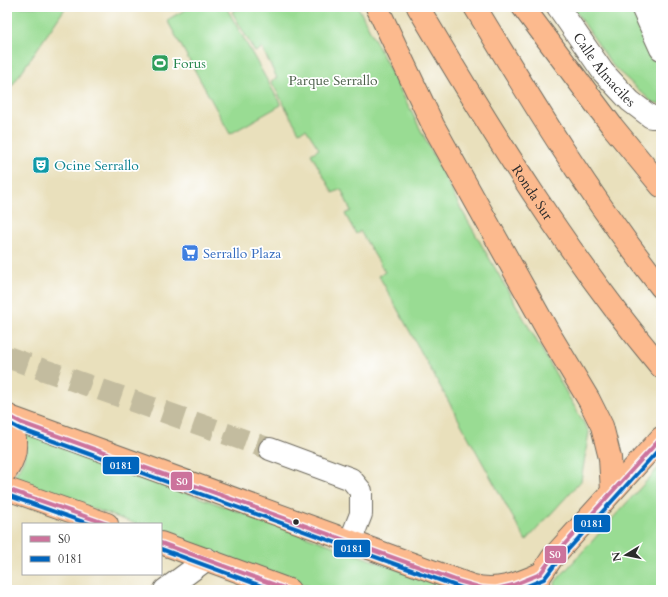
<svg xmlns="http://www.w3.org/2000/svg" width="668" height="597" font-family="Cardo,serif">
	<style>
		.green { fill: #99dc93; stroke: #62845f }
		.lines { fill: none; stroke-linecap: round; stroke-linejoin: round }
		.minor-tunnel { stroke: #c3bc9f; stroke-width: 22; stroke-dasharray: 22 11; stroke-linecap: butt }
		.minor-casing { stroke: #6e6a5e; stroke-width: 24 }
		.major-casing { stroke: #6e6a5e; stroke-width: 24 }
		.highway-casing { stroke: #6e6a5e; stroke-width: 24 }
		.minor { stroke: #fff; stroke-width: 22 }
		.major { stroke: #fcba8e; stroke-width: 22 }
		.highway { stroke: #fcba8e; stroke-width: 22 }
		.bus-1-casing { stroke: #fff; stroke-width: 7 }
		.bus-2-casing { stroke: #fff; stroke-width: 7 }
		.bus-1 { stroke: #cc739c; stroke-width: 4 }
		.bus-2 { stroke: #0065bd; stroke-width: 4 }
		.bus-dot { fill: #2b2b2b; stroke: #fff; stroke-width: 1.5 }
		.labels { text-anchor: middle; stroke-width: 3.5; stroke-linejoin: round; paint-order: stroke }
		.leisure-label { font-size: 14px; fill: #27864d; stroke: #fff; text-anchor: start }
		.street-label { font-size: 14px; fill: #2b2b2b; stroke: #fff }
		.park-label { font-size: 14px; fill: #4c604a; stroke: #fff }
		.culture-label { font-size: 14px; fill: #0d838f; stroke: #fff; text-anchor: start }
		.shop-label { font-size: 14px; fill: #366cbe; stroke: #fff; text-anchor: start }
		.line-badge { stroke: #fff; stroke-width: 1.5 }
		.badge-label { font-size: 11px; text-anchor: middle; font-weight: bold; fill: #fff }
	</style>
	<rect width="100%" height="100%" fill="#fff"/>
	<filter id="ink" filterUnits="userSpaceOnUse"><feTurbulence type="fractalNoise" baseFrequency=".025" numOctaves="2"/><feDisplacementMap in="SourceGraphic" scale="8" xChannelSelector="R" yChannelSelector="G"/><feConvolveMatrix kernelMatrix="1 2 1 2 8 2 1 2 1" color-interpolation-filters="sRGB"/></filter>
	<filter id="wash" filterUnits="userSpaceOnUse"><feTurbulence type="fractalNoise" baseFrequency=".012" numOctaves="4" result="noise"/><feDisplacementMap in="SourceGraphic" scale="16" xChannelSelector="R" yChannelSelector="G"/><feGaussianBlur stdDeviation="0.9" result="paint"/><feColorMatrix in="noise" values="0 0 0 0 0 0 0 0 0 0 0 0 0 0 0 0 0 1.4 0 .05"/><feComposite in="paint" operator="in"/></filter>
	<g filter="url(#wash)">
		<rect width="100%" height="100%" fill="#e9e0bc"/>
		<g class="green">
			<path d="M7 7H66L7 93Z"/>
			<path d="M190 7H226L281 105 230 134 167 20Z"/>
			<path d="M241 7H358L461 209 589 432 581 481 526 541 379 276 385 272 360 231 356 234 345 214 351 211 341 189 333 193 311 154 319 149 306 129 299 132 271 81 277 78 262 48 255 52 232 12Z"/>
			<path d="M573 7H634L661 67V104L652 102 613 66Z"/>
			<path d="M25 434 454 590H319L161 533V524H136L12 479C24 462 28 455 25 434Z"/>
			<path d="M661 465V590H553L556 581Z"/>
		</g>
	</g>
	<g filter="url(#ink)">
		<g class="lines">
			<path class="minor-tunnel" d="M7 357 270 449"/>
			<defs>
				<g id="minor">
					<path id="s1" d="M558 7 603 72 630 101 651 117H661"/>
					<path d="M642 7 661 49"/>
					<path d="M270 449 351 479 361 491V514L350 542"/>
					<path d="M165 590 207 559"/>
				</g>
				<g id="major">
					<path d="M7 415 10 417C16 437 19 452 7 470"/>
					<path d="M10 417 473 586C498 592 517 584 540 574"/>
					<path d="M7 489 107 524"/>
					<path d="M161 543 289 590"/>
					<path d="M533 587 552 558 661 438"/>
				</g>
				<g id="highway">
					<path d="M377 7 433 125 550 335 589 400 602 426 610 458 612 491"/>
					<path id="s2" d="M418 7C491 131 569 257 661 367"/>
					<path d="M475 7C533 103 591 199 661 287"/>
					<path d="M523 7 612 126 661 186"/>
				</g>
			</defs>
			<use href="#minor" class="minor-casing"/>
			<use href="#major" class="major-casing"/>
			<use href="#highway" class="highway-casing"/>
			<use href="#minor" class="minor"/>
			<use href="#major" class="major"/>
			<use href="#highway" class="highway"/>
			<defs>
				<g id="bus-1">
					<path d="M7 415 22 423 458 581 482 588 496 589 513 585 540 574 552 558 661 438"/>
					<path d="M7 489 107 524"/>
					<path d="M161 543 289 590"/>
				</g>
				<g id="bus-2">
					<path d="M7 422 20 429 467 590"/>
					<path d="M7 495 89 524"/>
					<path d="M161 549 272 590"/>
					<path d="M517 590 544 579 557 562 661 447"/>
				</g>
			</defs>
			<use href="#bus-1" class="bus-1-casing"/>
			<use href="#bus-2" class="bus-2-casing"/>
			<use href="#bus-1" class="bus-1"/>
			<use href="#bus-2" class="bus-2"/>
		</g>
	</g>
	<defs>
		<symbol id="stadium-square" viewBox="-11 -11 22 22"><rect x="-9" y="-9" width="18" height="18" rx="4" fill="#2e9e5b" stroke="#fff"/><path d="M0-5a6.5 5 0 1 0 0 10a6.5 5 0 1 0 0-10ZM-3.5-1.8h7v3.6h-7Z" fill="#fff"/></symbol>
		<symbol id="theatre-square" viewBox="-11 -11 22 22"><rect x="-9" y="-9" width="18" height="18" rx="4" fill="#0f9aa8" stroke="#fff"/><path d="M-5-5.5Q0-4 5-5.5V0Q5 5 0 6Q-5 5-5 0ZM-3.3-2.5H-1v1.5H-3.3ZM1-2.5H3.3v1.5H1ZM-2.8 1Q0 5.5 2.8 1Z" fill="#fff"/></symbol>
		<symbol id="supermarket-square" viewBox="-11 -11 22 22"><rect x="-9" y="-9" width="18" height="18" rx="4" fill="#3f7fe0" stroke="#fff"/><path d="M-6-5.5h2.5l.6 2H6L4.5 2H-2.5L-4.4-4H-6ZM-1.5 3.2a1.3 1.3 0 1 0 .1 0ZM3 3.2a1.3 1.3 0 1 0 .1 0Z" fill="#fff"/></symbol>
	</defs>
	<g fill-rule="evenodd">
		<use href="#stadium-square" x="150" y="53" width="20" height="20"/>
		<use href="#theatre-square" x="31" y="155" width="20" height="20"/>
		<use href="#supermarket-square" x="180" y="243" width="20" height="20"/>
	</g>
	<circle class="bus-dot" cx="296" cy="522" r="3.5"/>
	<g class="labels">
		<g class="leisure-label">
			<text x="173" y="68">Forus</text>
		</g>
		<g class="street-label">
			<text dy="5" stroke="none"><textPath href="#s1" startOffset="78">Calle Almaciles</textPath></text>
			<text dy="5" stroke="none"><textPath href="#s2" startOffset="218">Ronda Sur</textPath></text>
		</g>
		<g class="park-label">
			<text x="333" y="85">Parque Serrallo</text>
		</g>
		<g class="culture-label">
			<text x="54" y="170">Ocine Serrallo</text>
		</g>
		<g class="shop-label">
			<text x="203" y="258">Serrallo Plaza</text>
		</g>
	</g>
	<g class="line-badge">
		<rect x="102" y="456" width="38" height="19" rx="4" fill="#0065bd"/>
		<rect x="170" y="471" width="23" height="20" rx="4" fill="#cc739c"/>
		<rect x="573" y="514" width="38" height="19" rx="4" fill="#0065bd"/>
		<rect x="333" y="539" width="38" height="19" rx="4" fill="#0065bd"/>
		<rect x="544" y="545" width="23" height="19" rx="4" fill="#cc739c"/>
	</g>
	<g class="badge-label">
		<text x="121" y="469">0181</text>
		<text x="182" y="485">S0</text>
		<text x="592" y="527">0181</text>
		<text x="352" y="552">0181</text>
		<text x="555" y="558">S0</text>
	</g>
	<rect width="668" height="597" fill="none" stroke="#fff" stroke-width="24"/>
	<rect x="22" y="523" width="140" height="52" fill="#ffffff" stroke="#aaaaaa"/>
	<rect x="30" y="536" width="20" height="6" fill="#cc739c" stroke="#aaaaaa"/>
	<text x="58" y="543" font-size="12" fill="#2b2b2b">S0</text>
	<rect x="30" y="556" width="20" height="6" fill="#0065bd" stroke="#aaaaaa"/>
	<text x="58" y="563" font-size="12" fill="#2b2b2b">0181</text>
	<g transform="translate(626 555) rotate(260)" stroke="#ffffff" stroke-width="3" paint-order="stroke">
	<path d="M0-3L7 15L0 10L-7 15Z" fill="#2b2b2b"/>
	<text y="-6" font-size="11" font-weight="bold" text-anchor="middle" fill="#2b2b2b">N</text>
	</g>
</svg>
